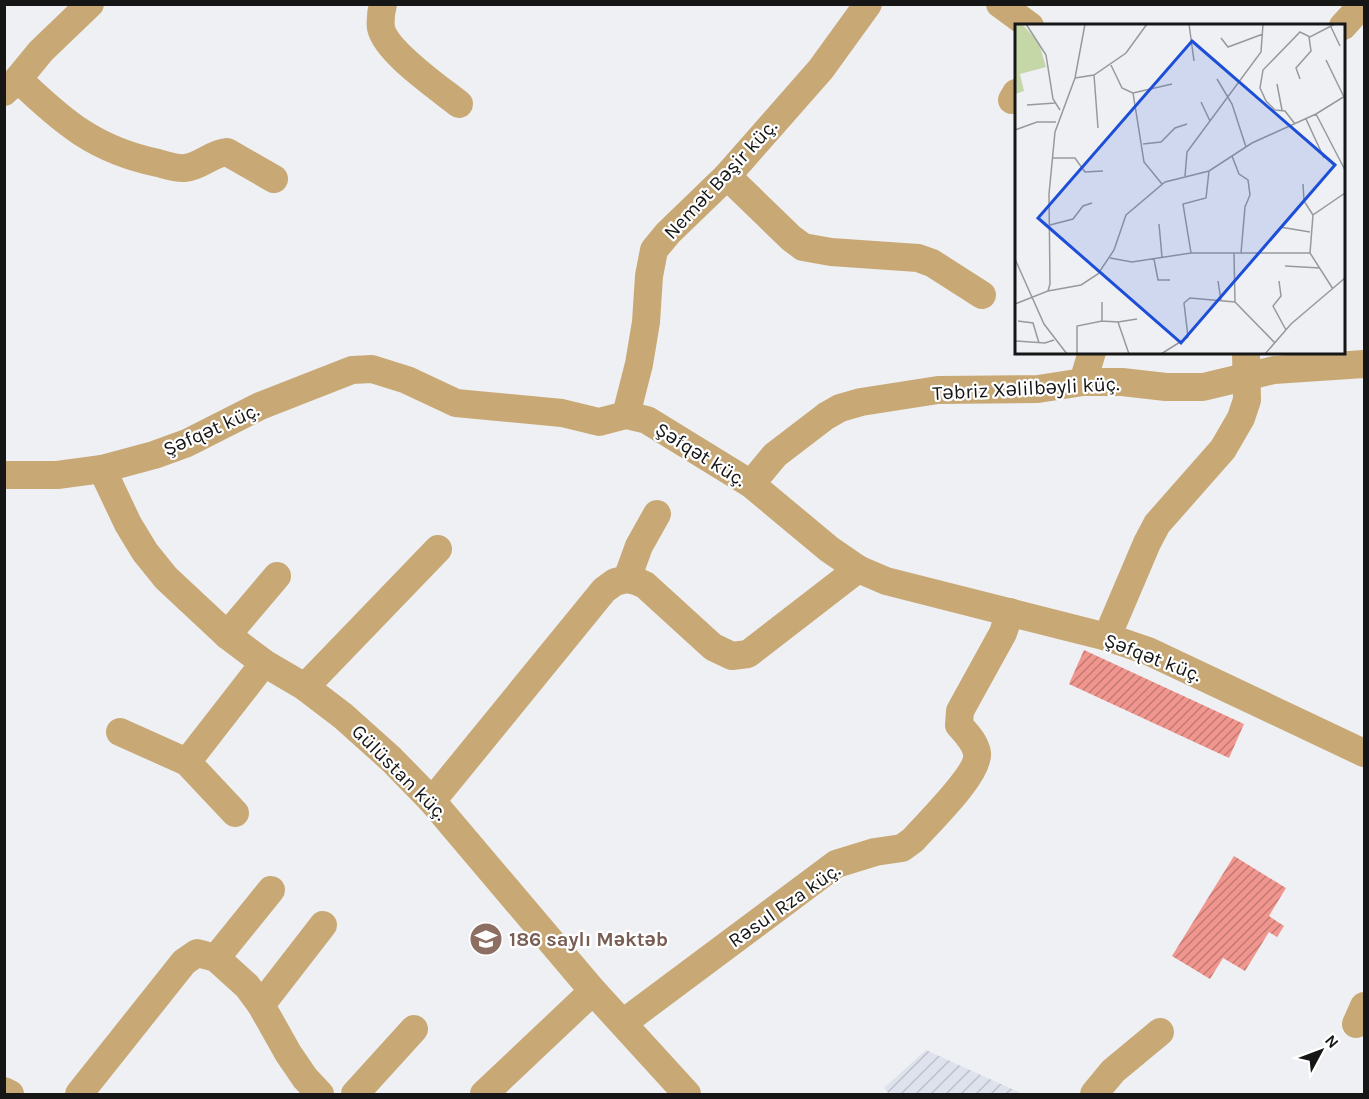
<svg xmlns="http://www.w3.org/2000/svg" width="1369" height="1099" font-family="Karla,sans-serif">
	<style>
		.industrial { fill: url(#industrial-furrows) }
		.building { fill: url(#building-hatch) }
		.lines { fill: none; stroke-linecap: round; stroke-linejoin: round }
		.street { stroke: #c8a976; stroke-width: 28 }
		.labels { text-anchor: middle; stroke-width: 4.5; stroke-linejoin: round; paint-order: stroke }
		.street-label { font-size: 20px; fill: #161617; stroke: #fff }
		.education-label { font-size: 20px; font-weight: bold; fill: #785e54; stroke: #fff; text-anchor: start }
		.inset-road { fill: none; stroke: #98999c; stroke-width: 1.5 }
		.view { fill: #1d4ed8; fill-opacity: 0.15; stroke: #1d4ed8; stroke-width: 3 }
		.inset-edge { fill: none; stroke: #161617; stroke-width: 3 }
	</style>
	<defs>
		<pattern id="industrial-furrows" width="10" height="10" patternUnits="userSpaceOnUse" patternTransform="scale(1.5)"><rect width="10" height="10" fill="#dee2ec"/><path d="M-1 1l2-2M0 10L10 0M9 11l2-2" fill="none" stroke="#bec1ca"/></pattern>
		<pattern id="building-hatch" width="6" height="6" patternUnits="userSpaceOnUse" patternTransform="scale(1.5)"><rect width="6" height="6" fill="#f0968e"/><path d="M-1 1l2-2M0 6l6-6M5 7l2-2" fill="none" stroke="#c17973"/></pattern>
	</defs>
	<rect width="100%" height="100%" fill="#eff0f4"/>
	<path class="industrial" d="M926 1050 1023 1094H889L884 1088Z"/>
	<g class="building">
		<path d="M1084 650 1244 724 1229 758 1069 684Z"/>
		<path d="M1234 856 1286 888 1269 916 1284 926 1277 937 1269 932 1245 971 1223 958 1210 979 1172 956Z"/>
	</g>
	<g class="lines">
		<g class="street">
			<path d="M383 4C381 12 380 20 381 28 386 52 439 88 459 104"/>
			<path d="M1000 4 1030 26"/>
			<path d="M1343 26 1363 4"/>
			<path d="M18 79C63 122 95 150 158 163 166 165 176 169 185 168 200 167 212 153 227 152L274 179"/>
			<path d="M4 92 18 79 41 51 90 4"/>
			<path d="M1012 100 1016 93"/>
			<path d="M727 176 791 238 803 247 831 252 918 258 932 263 982 295"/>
			<path d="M1083 382 1092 352"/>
			<path d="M626 415 639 364 646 322 649 276 654 250 668 233 727 176 821 69 868 4"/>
			<path d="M102 469 128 524 145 552 166 578 227 635 264 663 305 687 343 716 391 759 432 801 593 991 687 1094"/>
			<path d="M4 475H57L102 469 154 455 187 443 260 406 352 370 372 369 407 380 456 403 562 413 599 422 626 415 647 420 751 484 829 549 858 569 886 581 1107 637 1148 651 1364 753"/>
			<path d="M751 484 775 455 826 416 840 408 861 402 938 390 1038 389 1083 382H1122L1166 387H1203L1274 370 1364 364"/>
			<path d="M627 579 639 546 657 514"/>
			<path d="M227 635 277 576"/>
			<path d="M1107 637 1147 543 1157 524 1223 449 1241 418 1247 400 1246 352"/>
			<path d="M305 687 438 549"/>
			<path d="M120 732 187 762"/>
			<path d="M432 801 604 590 615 582 627 579 636 581 645 585 713 647 732 656 748 654 858 569"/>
			<path d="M235 813 187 762 264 663"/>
			<path d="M216 958 271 890"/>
			<path d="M261 1005 323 925"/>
			<path d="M623 1023 836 864 875 852 902 848 913 840C928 823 980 773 977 753 975 742 966 733 959 725L960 711 1003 633 1010 612"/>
			<path d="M1356 1024 1364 1006"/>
			<path d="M4 1091 10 1094"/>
			<path d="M79 1094 184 962 197 953 216 958 247 986 261 1005 288 1053 305 1078 320 1094"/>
			<path d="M355 1094 414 1029"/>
			<path d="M484 1094 593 991"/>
			<path d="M1094 1094 1113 1071 1160 1032"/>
		</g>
	</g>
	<defs>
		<symbol id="school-disc" viewBox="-11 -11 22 22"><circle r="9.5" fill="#8d6e63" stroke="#fff"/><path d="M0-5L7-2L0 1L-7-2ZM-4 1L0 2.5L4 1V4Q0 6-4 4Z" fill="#fff"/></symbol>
	</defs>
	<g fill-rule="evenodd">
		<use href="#school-disc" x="467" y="920" width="38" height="38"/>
	</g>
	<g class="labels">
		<g class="street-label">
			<text transform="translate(720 179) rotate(-47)" y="7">Nemət Bəşir küç.</text>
			<text transform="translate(1026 388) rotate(-3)" y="7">Təbriz Xəlilbəyli küç.</text>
			<text transform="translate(211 429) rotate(-24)" y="7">Şəfqət küç.</text>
			<text transform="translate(701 454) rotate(32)" y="7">Şəfqət küç.</text>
			<text transform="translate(1153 657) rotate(21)" y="7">Şəfqət küç.</text>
			<text transform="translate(400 772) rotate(45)" y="7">Gülüstan küç.</text>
			<text transform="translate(784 905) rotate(-35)" y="7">Rəsul Rza küç.</text>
		</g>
		<g class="education-label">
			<text x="509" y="946">186 saylı Məktəb</text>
		</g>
	</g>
	<g transform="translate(1015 24)">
		<rect width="330" height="330" fill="#eff0f4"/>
		<path d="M0 0H7L24 19 31 43 5 50 9 67 0 70Z" fill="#c5d7a7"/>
		<path class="inset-road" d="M11 0 31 31 38 75 45 86M174 0 179 37M316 3 325 22M206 14 213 23 248 10M311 36 329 73M95 39 107 64 118 69 129 138 147 160M79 51 83 104M60 54 79 51 111 29 132 0M202 55 217 80 231 123M285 55 281 44 296 27 294 13M262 60 267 86M118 69 157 60M186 78 195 97M12 81 40 79M301 90 330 146M291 95 309 134M280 100 270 87 260 86 251 77 245 64 248 46 285 8 295 13 320 0M0 106 22 98H41M128 120 146 118 160 104 172 100M217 132 224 150 233 156 235 171 230 183 226 229M38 134H60L70 148 88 147M170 152 172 128 246 28 248 0M288 160 289 177 298 191M144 200 147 233M35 201 58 195 68 182 77 179M265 203 295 208M176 229 168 180 191 174 194 147M219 229 220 278M295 229 298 191 330 169M95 234 117 238 176 229H295L318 265M0 235 29 300 52 330M139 235 143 256H155M270 242 305 244M203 257 206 276M264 257 266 272 258 282 271 306M33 267 66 261 83 250 99 226 111 191 150 158 194 147 237 119 301 90 330 72M87 278V297M0 280 33 267 35 260 34 170 40 108 60 54 70 0M3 297 18 299 24 319M103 298 122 295M0 317 30 319 39 316M62 330V302L87 297 103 298 114 330M146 330 173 313 169 279 175 274 220 278 260 319M250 330 276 300 330 254"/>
		<path class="view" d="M177 17 320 141 166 319 23 194Z"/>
		<rect width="330" height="330" class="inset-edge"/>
	</g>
	<rect width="1369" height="1099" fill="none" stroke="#161617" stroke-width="12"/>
	<g transform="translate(1321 1051) rotate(49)" stroke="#ffffff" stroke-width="4.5" paint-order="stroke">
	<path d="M0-4.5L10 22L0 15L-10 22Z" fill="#161617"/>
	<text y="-9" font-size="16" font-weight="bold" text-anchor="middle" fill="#161617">N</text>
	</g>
</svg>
